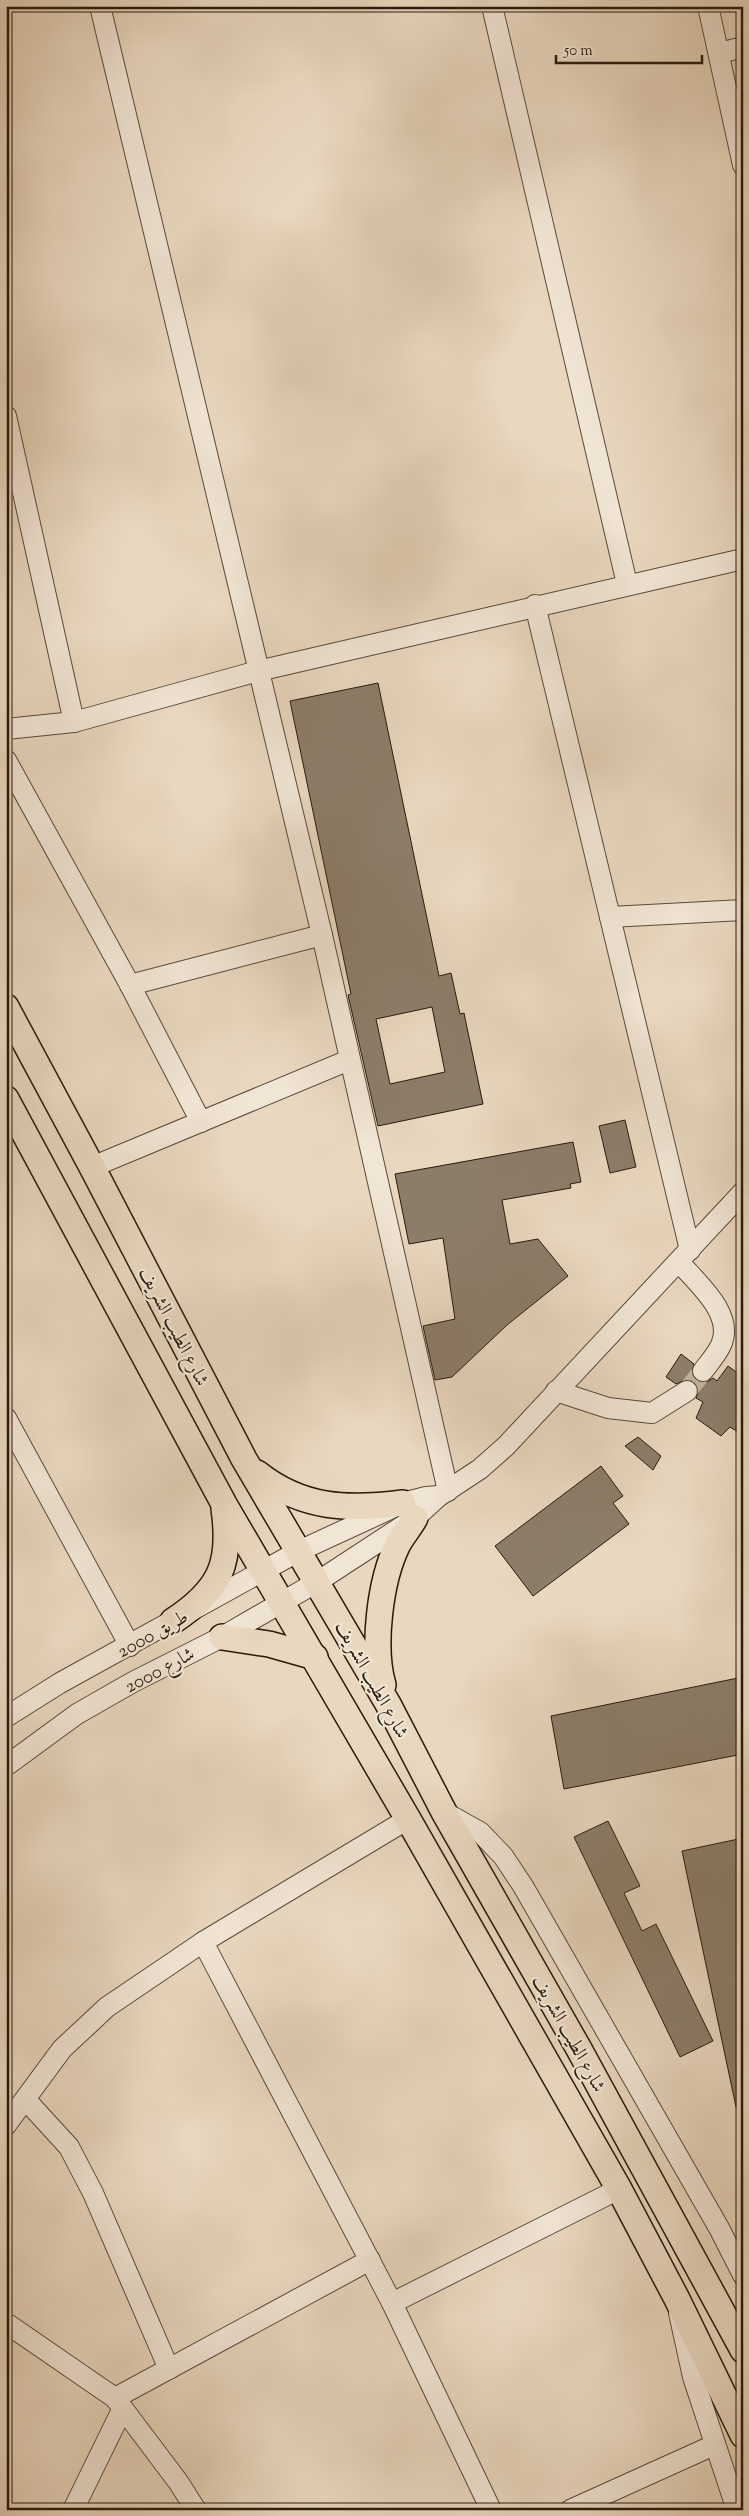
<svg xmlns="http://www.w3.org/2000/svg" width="749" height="2516" font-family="'Sorts Mill Goudy',Amiri,serif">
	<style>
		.building { fill: #8c7d6a; stroke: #281b0d; fill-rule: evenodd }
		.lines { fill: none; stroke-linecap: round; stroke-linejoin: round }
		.minor-tunnel { stroke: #c2b19b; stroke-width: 20; stroke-dasharray: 20 10; stroke-linecap: butt }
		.minor-casing { stroke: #584a3a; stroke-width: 22 }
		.major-casing { stroke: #281b0d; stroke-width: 28 }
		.minor { stroke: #f1e5d5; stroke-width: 20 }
		.major { stroke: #e9d7bf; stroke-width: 25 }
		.labels { text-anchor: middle; stroke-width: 4.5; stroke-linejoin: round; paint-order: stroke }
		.street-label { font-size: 19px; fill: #281b0d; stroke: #f1e5d5 }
	</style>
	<rect width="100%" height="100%" fill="#e9d7bf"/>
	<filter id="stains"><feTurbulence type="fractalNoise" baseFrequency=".004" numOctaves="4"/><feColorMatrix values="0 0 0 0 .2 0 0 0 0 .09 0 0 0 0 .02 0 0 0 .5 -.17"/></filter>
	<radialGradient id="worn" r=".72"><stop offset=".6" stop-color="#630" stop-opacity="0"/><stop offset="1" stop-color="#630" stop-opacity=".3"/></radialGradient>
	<g class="building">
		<path d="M378 683 439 976 451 973 460 1014 464 1013 483 1104 378 1126 348 995 351 994 290 701ZM432 1007 445 1072 390 1084 376 1019Z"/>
		<path d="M625 1120 636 1167 610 1173 599 1126Z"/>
		<path d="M573 1142 581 1182 570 1184 571 1188 502 1200 510 1244 538 1239 568 1276 507 1325 452 1377 435 1380 423 1326 455 1319 443 1238 409 1244 395 1174Z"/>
		<path d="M681 1354 694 1364 692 1375 701 1383 707 1382 713 1378 717 1381 728 1366 743 1377V1435L730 1427 721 1436 696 1418 703 1402 696 1398 699 1391 697 1384 687 1379 676 1384 666 1377Z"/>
		<path d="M638 1437 661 1456 653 1470 625 1446Z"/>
		<path d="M601 1466 623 1496 613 1503 629 1524 533 1596 495 1546Z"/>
		<path d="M743 1677V1754L564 1789 551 1716Z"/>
		<path d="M608 1821 640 1886 624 1893 642 1931 656 1924 713 2041 680 2057 574 1837Z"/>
		<path d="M743 1838V2107H736L682 1851Z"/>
	</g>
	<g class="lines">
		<path class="minor-tunnel" d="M687 1391 703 1371"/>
		<defs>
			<g id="minor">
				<path d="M100 6 322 935 448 1491"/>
				<path d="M492 6 627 584"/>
				<path d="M708 6 743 165"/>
				<path d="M720 53 743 47"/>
				<path d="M6 416 74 722"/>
				<path d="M535 605 690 1250"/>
				<path d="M6 729 74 722 258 671 743 559"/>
				<path d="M6 760 130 985 201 1122"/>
				<path d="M610 917 743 910"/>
				<path d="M130 985 322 935"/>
				<path d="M92 1167 349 1060"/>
				<path d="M679 1262C697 1283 735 1314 721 1345 717 1354 709 1363 703 1371"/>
				<path d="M556 1391 608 1408 652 1413 687 1391"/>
				<path d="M6 1418 130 1646"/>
				<path d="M6 1717 60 1683 299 1551 403 1503 426 1497 439 1496"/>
				<path d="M6 1766 77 1714 133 1682 222 1637 317 1582 415 1518 439 1496 480 1469 506 1446 743 1192"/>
				<path d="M444 1812 480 1832 503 1856 523 1886 719 2228 743 2275"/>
				<path d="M203 1942 392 2303 491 2510"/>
				<path d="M26 2100 69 2147 93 2193 169 2369"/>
				<path d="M6 2125 62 2049 107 2007 203 1942 408 1819"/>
				<path d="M392 2303 619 2189"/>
				<path d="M679 2313 693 2377 737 2510"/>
				<path d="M6 2323 115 2398 179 2483 196 2510"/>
				<path d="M115 2398 370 2260"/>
				<path d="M73 2510 122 2410"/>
				<path d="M570 2510 714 2445"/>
			</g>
			<g id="major">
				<path d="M6 1007 92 1167 244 1459 388 1704 444 1812 579 2049 743 2350"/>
				<path d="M6 1099 224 1504 408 1819 619 2189 677 2299 743 2435"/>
				<path d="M257 1473C302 1509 348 1510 403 1503"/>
				<path d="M173 1621C220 1590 232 1564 224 1509"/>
				<path d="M222 1637 269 1644 315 1657"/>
				<path d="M383 1685C372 1647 380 1580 398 1544 403 1535 410 1527 415 1518"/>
			</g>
		</defs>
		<use href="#minor" class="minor-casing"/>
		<use href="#major" class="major-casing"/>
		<use href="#minor" class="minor"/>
		<use href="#major" class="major"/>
	</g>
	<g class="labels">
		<g class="street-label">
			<text transform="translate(175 1326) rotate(63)" y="7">شارع الطيب الشريف</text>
			<text transform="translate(152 1633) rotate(-29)" y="7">طريق 2000</text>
			<text transform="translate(159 1669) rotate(-28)" y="7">شارع 2000</text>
			<text transform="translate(373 1679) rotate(61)" y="7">شارع الطيب الشريف</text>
			<text transform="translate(570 2033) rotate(61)" y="7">شارع الطيب الشريف</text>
		</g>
	</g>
	<rect width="749" height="2516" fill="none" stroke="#e9d7bf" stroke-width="25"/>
	<rect x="8" y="8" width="734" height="2501" fill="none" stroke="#281b0d" stroke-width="2.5"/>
	<rect x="12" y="12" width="724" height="2491" fill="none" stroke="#281b0d"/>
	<path d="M556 55v8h146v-8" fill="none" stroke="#281b0d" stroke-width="2.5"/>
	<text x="564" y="55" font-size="15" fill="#281b0d" stroke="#f1e5d5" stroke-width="4" paint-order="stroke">50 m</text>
	<rect width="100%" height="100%" filter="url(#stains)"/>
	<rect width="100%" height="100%" fill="url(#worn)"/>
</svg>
